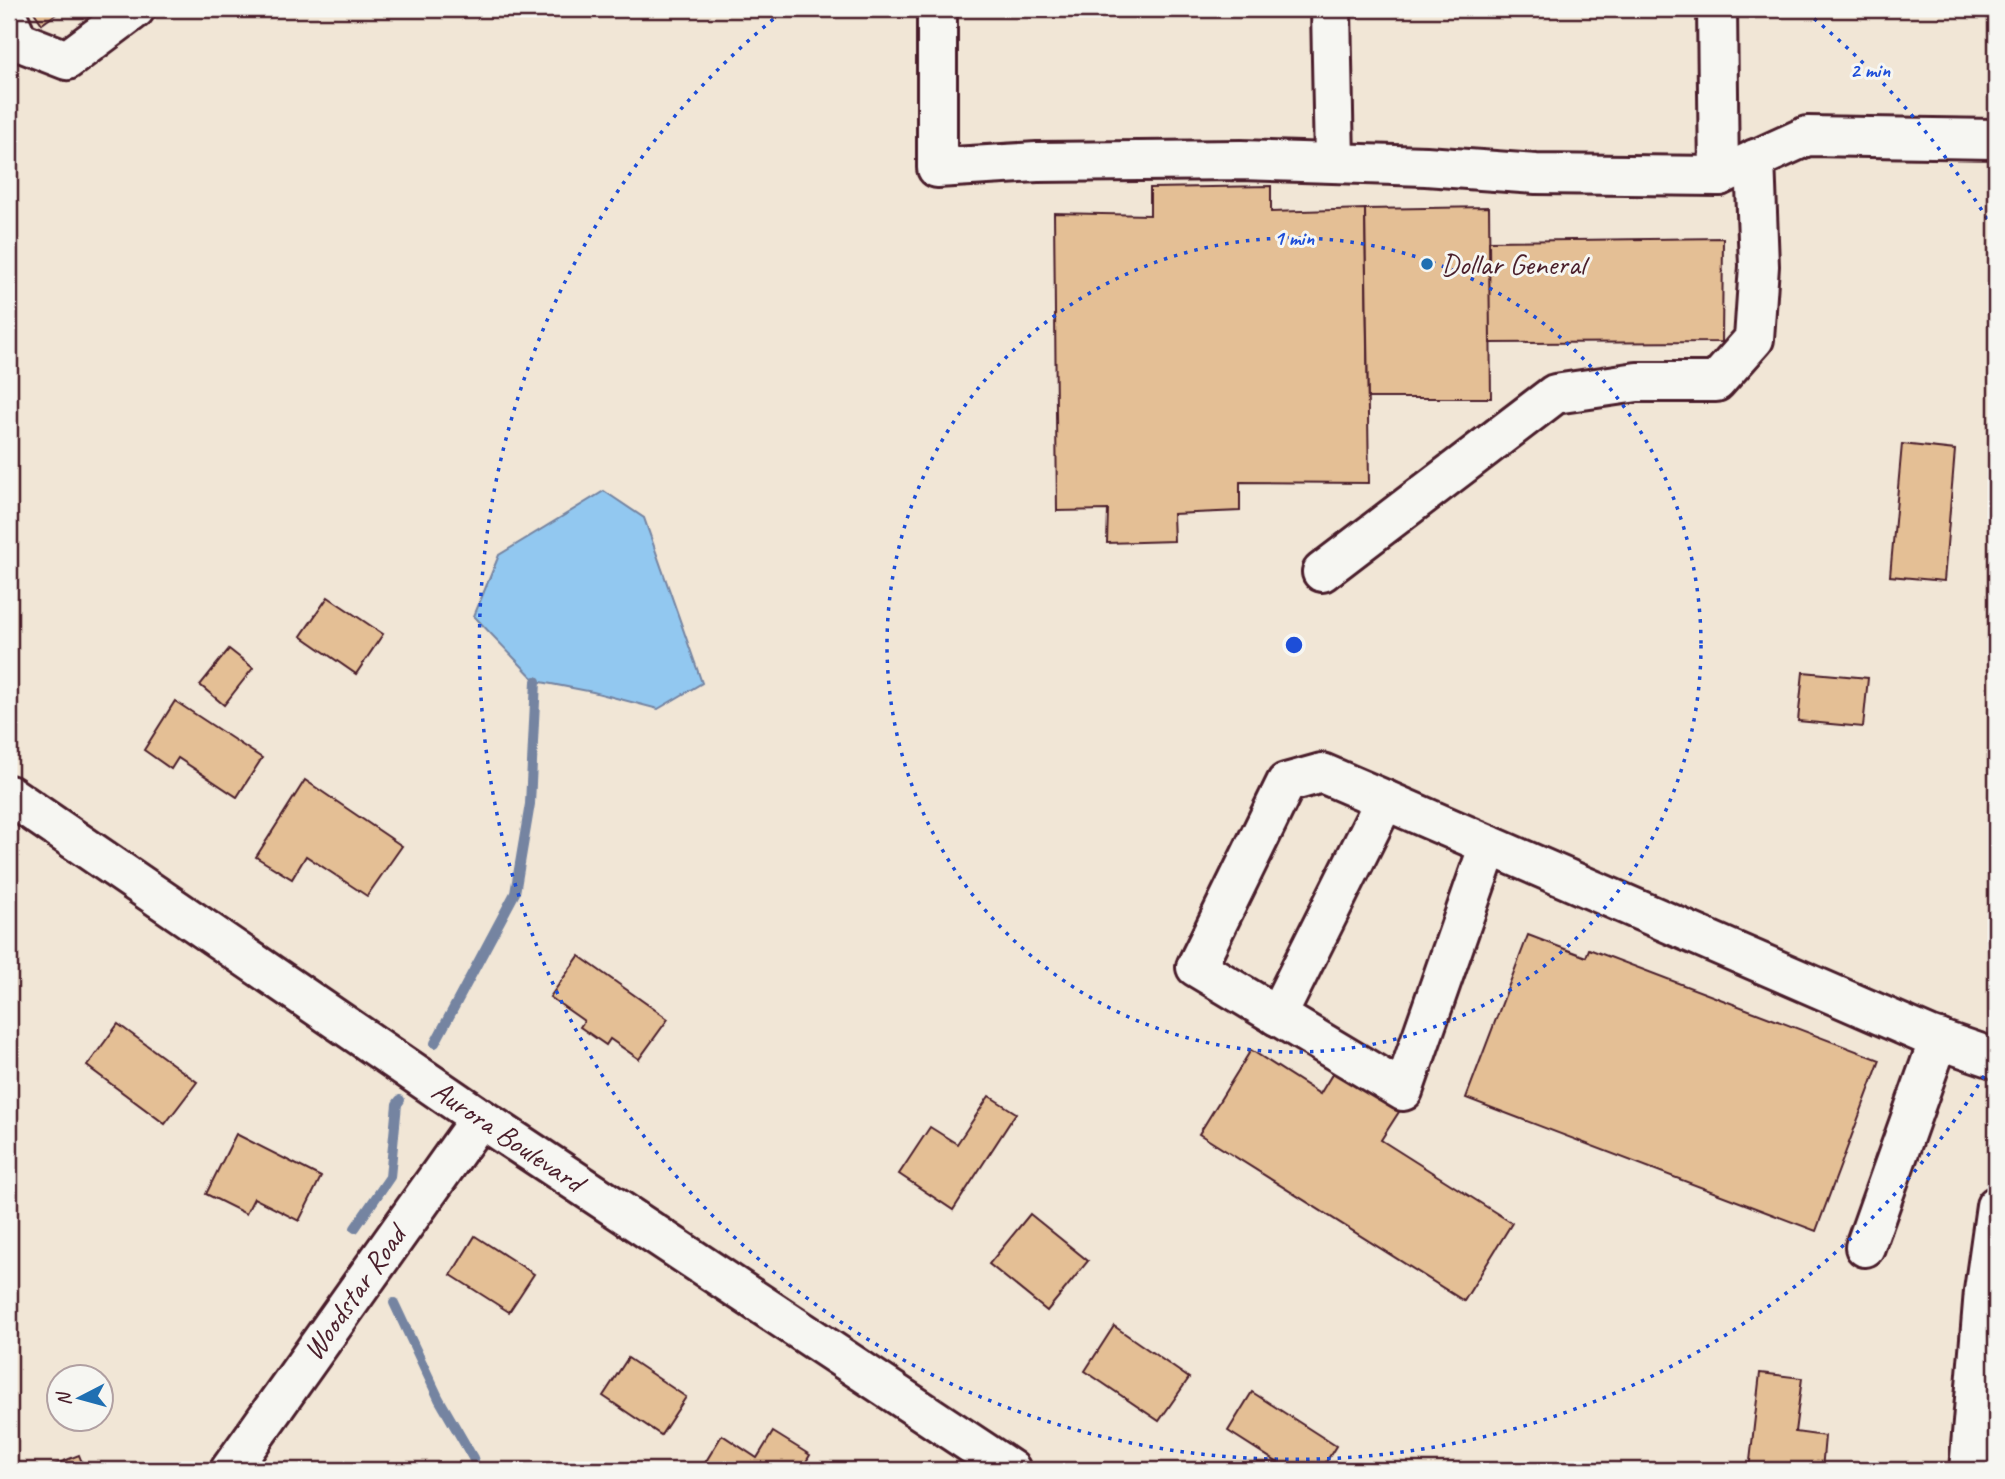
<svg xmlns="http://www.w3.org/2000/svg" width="2005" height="1479" font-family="Caveat,sans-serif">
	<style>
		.water { fill: #92c8f0; stroke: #7584a1; stroke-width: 2 }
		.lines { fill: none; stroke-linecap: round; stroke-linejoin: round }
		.stream { stroke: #7584a1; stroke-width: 10 }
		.building { fill: #e4bf95; stroke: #4a1f2b; stroke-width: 2 }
		.minor-casing { stroke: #4a1f2b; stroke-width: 44 }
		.minor { stroke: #f6f6f2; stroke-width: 38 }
		.ring { fill: none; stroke: #1d4ed8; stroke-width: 3.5; stroke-dasharray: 3.5 7 }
		.poi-dot { fill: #1f6fb2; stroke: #f6f6f2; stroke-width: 2.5 }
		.labels { text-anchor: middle; stroke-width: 6; stroke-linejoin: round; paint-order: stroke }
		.poi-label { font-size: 30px; fill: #4a1f2b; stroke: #f6f6f2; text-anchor: start }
		.street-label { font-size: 30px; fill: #4a1f2b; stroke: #f6f6f2 }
		.centre { fill: #1d4ed8; stroke: #f6f6f2; stroke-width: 3.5 }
		.ring-label { font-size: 21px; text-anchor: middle; font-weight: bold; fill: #1d4ed8; stroke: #f6f6f2; stroke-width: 6; stroke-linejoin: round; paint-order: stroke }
	</style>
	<rect width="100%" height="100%" fill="#f1e6d6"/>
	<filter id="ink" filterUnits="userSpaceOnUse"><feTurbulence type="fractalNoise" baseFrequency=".0143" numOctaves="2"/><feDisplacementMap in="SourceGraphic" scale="14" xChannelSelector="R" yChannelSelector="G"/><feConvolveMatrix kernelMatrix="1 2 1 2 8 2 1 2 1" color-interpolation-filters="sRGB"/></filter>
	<g filter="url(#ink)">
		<path class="water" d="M604 491 644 518 702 683 658 709 593 692 536 681 474 616 499 555Z"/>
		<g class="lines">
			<g class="stream">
				<path d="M435 1043 515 893 530 804 536 681"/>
				<path d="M355 1228 390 1177 397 1104 400 1100"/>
				<path d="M394 1303 439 1399 473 1458 477 1470"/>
			</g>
		</g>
		<g class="building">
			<path d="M32 9H63L42 24Z"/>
			<path d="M1271 186V212L1365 209 1369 483 1240 482V511L1173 514 1174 541 1107 543 1108 510 1057 511 1054 213 1150 215V188Z"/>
			<path d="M1489 207 1491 398H1368L1365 209Z"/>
			<path d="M1723 238 1722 342 1490 343 1489 241Z"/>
			<path d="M1902 444 1955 450 1944 581 1890 576Z"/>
			<path d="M328 597 383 634 356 674 301 636Z"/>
			<path d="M229 649 253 668 224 705 200 685Z"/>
			<path d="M1803 672 1868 678 1863 727 1798 721Z"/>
			<path d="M175 701 262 758 237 797 178 758 171 769 144 750Z"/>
			<path d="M305 780 402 846 367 896 306 856 292 879 256 857Z"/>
			<path d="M1528 935 1586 957 1589 949 1880 1060 1816 1231 1466 1098Z"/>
			<path d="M579 956 668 1019 639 1059 610 1039 606 1045 580 1027 584 1021 550 997Z"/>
			<path d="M118 1024 197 1082 165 1124 87 1066Z"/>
			<path d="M1251 1050 1320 1094 1339 1063 1404 1104 1381 1140 1512 1223 1464 1301 1199 1134Z"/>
			<path d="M989 1096 1016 1113 953 1210 899 1174 930 1127 957 1144Z"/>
			<path d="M236 1134 321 1177 299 1221 254 1198 246 1214 206 1194Z"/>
			<path d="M1030 1214 1088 1261 1047 1311 989 1264Z"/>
			<path d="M475 1236 534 1274 509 1312 451 1275Z"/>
			<path d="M1114 1326 1189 1378 1159 1421 1085 1371Z"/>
			<path d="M628 1358 686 1397 661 1435 603 1396Z"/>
			<path d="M1760 1373 1802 1378 1795 1432 1825 1436 1822 1470H1749Z"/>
			<path d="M1252 1392 1336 1446 1321 1470H1289L1228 1431Z"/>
			<path d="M773 1432 810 1455 801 1470H717L705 1463 722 1435 757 1458Z"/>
			<path d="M79 1455 85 1470H41Z"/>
		</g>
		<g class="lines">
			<defs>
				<g id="minor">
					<path d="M937 9V168L1037 162 1241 160 1426 166 1536 174 1719 176 1807 136 1996 139"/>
					<path d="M1331 9 1334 162"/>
					<path d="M1717 9 1719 176"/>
					<path d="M9 20 18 41 67 60 135 9"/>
					<path d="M1322 572 1555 394 1637 382H1716L1754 339 1759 266 1755 159"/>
					<path d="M9 795 480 1118 1011 1470"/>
					<path d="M1489 845 1403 1091 1196 967 1286 783 1322 773 1385 800 1929 1036 1996 1059"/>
					<path d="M1277 1016 1385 800"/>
					<path d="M1865 1247 1939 1039"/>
					<path d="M230 1470 480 1118"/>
					<path d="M1969 1470 1984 1291 1996 1206"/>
				</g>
			</defs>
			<use href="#minor" class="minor-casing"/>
			<use href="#minor" class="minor"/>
		</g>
	</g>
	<g class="ring">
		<circle cx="1294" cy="645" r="407"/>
		<path d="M1995 1058A814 814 0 1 1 782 12M1806 12A814 814 0 0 1 1995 232"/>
	</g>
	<circle class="poi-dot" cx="1427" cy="264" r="7"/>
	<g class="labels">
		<g class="poi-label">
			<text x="1441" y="274">Dollar General</text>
		</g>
		<g class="street-label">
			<text transform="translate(508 1136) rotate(34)" y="10">Aurora Boulevard</text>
			<text transform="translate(354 1293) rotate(-55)" y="10">Woodstar Road</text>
		</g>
	</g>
	<circle cx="1294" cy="645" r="10" class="centre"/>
	<g class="ring-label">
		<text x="1870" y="77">2 min</text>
		<text x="1294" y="245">1 min</text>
	</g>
	<rect width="2005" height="1479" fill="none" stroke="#f6f6f2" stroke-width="35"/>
	<rect x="18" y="18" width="1970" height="1444" fill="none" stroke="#4a1f2b" stroke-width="2.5" filter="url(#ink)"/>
	<g transform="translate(80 1398) rotate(264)"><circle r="33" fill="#f6f6f2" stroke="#b1a0a2" stroke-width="2"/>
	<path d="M0-5L12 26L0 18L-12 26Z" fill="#1f6fb2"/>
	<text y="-10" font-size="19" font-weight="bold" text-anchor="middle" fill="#4a1f2b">N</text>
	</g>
</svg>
